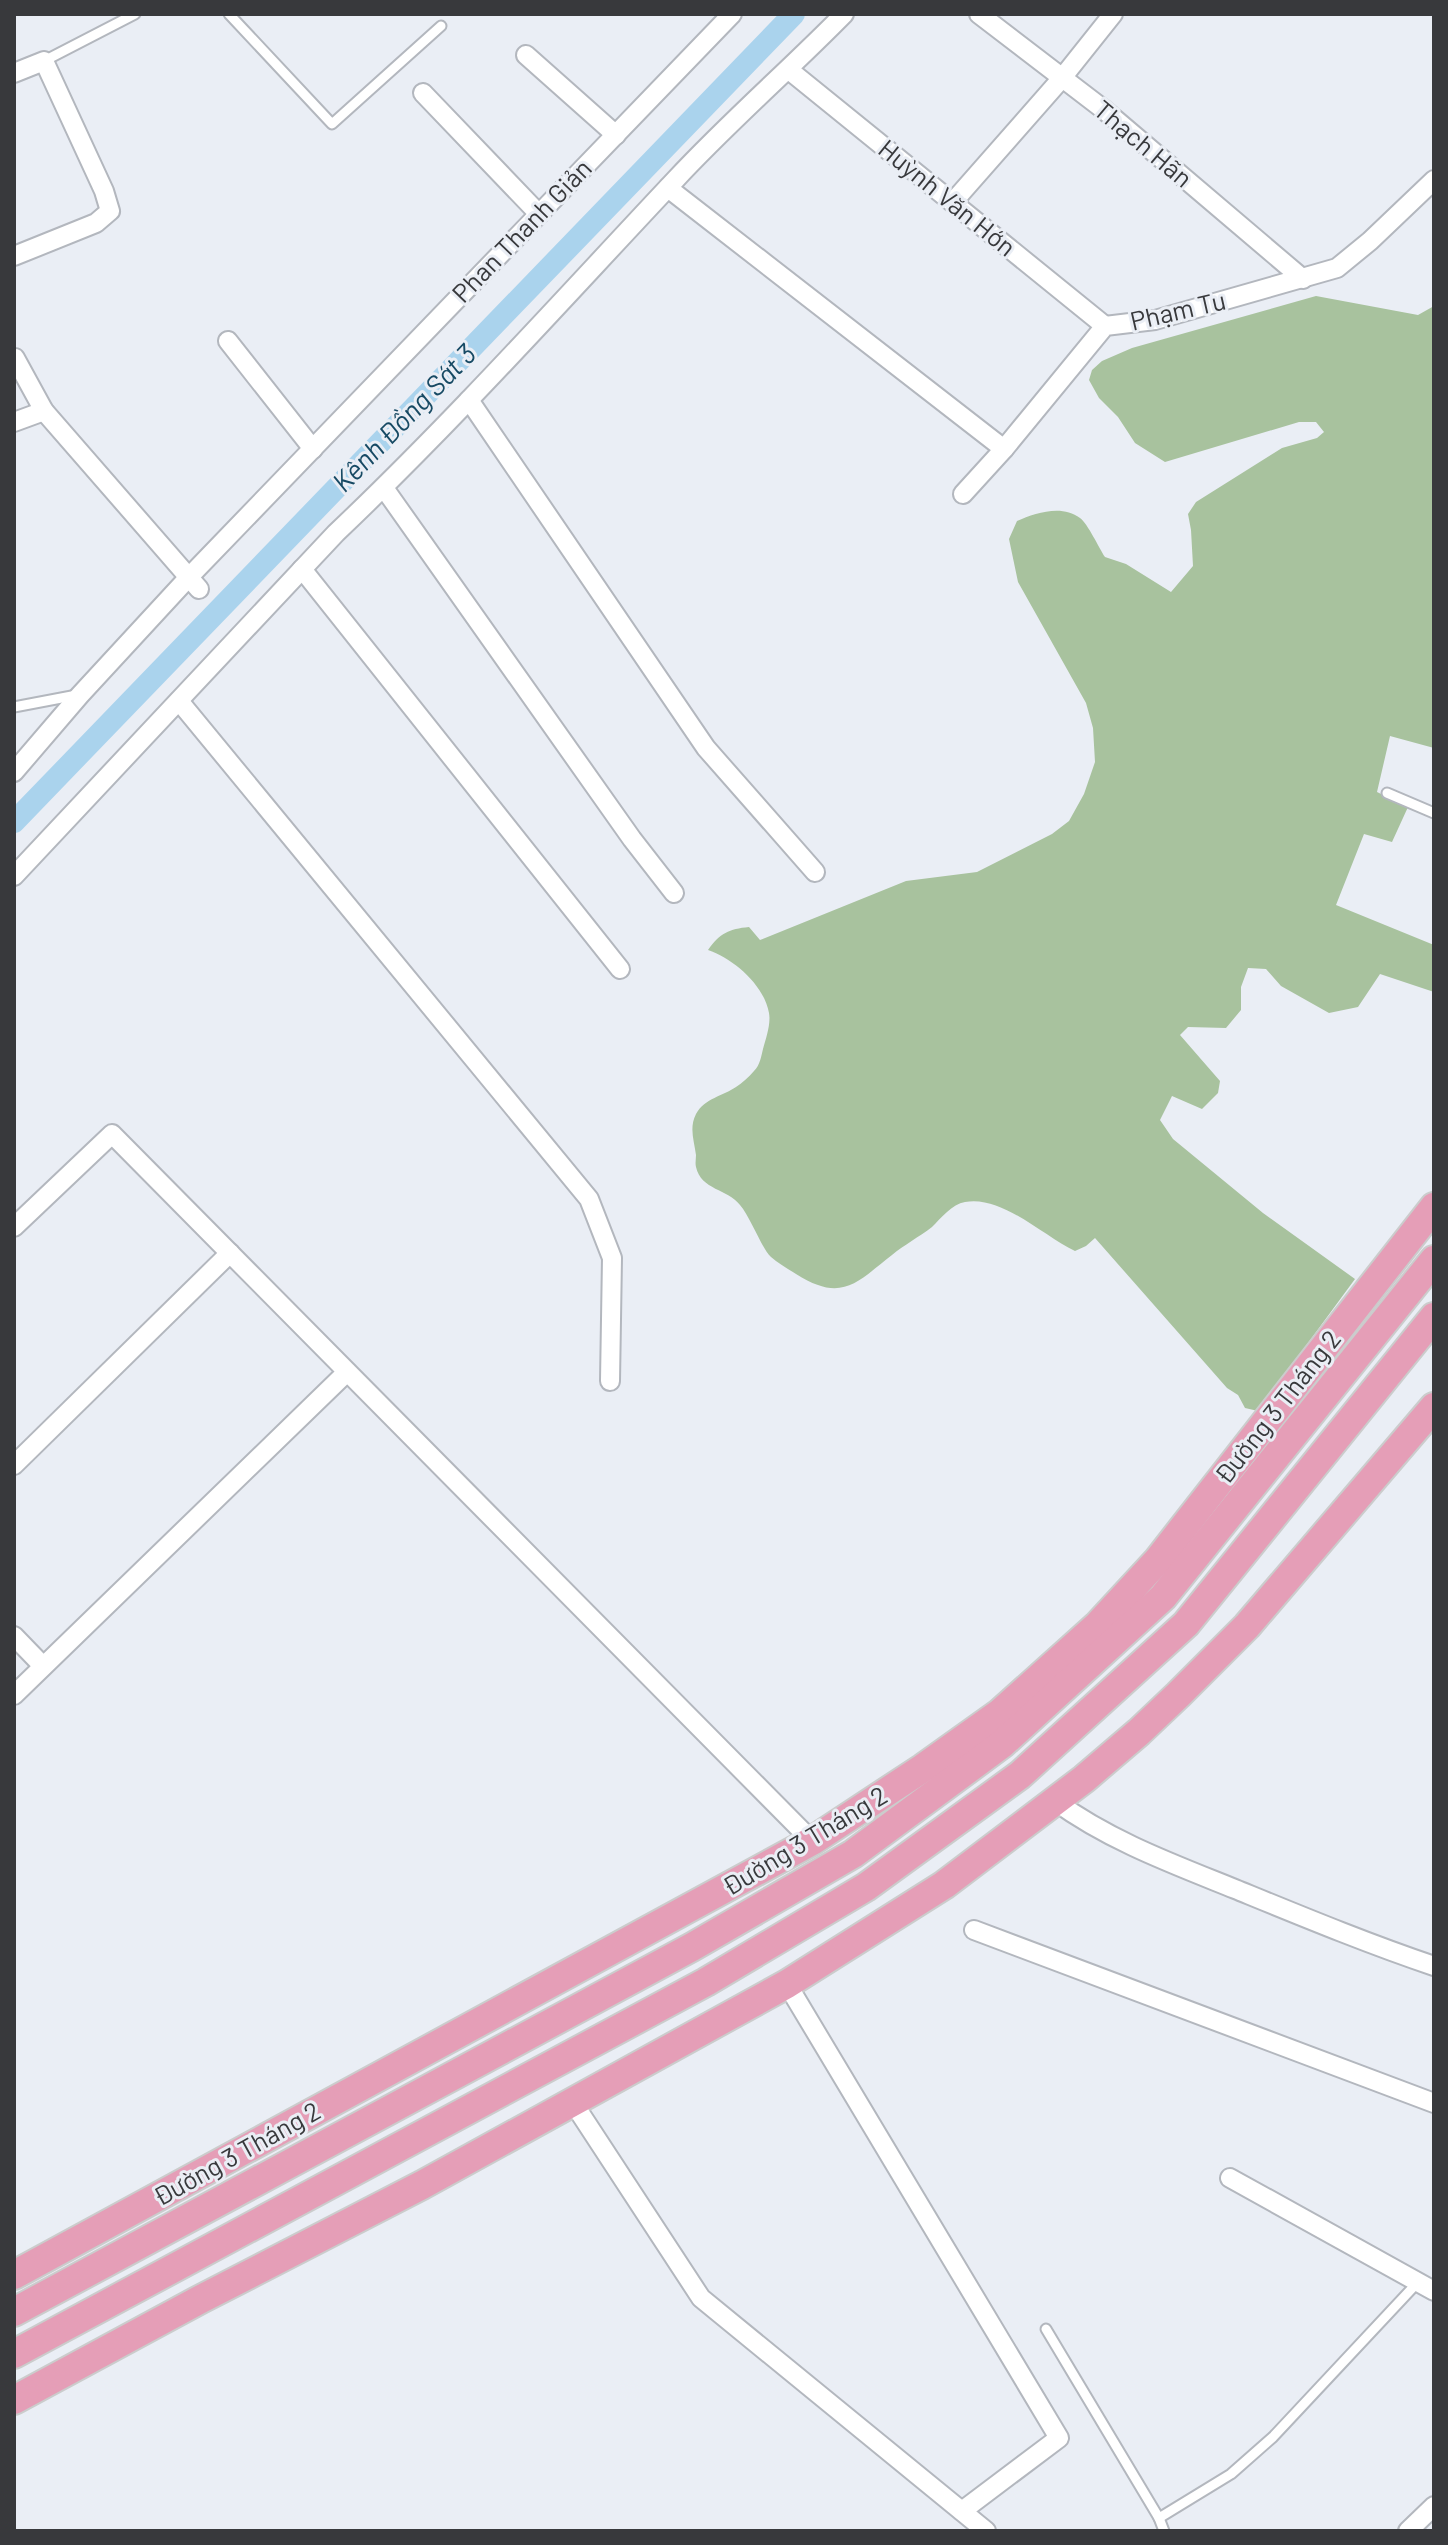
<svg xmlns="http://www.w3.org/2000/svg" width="1448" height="2545" font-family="Barlow,sans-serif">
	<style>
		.forest { fill: #a8c29e }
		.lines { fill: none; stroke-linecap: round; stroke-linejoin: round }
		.canal { stroke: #aad3ed; stroke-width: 22 }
		.lane-casing { stroke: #b3b7be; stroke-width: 13 }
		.street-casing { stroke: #b3b7be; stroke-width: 22 }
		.primary-casing { stroke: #cbcccc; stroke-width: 32 }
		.lane { stroke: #fff; stroke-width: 9 }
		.street { stroke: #fff; stroke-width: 18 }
		.primary { stroke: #e59eb7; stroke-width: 28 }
		.labels { text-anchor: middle; stroke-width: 6; stroke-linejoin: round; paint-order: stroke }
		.street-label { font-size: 26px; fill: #38393c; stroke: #eaeef5 }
		.water-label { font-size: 28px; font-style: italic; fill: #174a64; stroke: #eaeef5 }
	</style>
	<rect width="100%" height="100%" fill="#eaeef5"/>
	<path class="forest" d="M1316 296 1418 315 1434 306V748L1390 736 1377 792 1408 807 1392 842 1364 834 1336 905 1434 945V992L1380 974 1358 1007 1329 1013 1281 986 1266 969 1248 968 1241 987V1010L1226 1028 1188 1027 1180 1035 1220 1081 1218 1093 1202 1109 1172 1096 1160 1120 1173 1139 1263 1213 1355 1279 1258 1411 1245 1408 1238 1395 1227 1388 1095 1238 1086 1246 1075 1251C1043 1236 1002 1195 965 1202 952 1204 941 1218 932 1227 919 1237 904 1245 892 1255 856 1283 842 1303 796 1274 788 1269 778 1263 771 1257 762 1249 751 1218 740 1205 728 1189 701 1190 696 1167 695 1163 696 1159 696 1155 694 1140 689 1128 696 1114 705 1098 723 1096 736 1087 742 1083 749 1077 754 1071 760 1065 761 1057 763 1049 766 1038 771 1024 769 1013 764 985 734 959 708 950 720 933 729 929 749 927L760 940 906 881 977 872 1052 834 1069 821 1084 794 1095 762 1093 728 1086 703 1018 582 1009 539 1017 521C1035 513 1062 504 1080 518 1088 524 1099 548 1105 557L1126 564 1171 592 1193 566 1191 530 1188 514 1196 502 1282 448 1317 438 1324 432 1316 422H1299L1165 462 1135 443 1118 417 1099 398 1089 380 1092 370 1102 361 1132 348Z"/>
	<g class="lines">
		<path class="canal" d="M14 822 794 14"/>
		<defs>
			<g id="lane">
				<path d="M229 14 332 124 441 26"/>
				<path d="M44 61 135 14"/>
				<path d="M14 707 77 695"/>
				<path d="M1387 793 1434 813"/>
				<path d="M1046 2329 1159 2518 1164 2531"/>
				<path d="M1159 2518 1231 2474 1273 2437 1418 2282"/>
			</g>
			<g id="street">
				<path d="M979 14 1103 109 1303 279"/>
				<path d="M526 55 616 135"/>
				<path d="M789 70 1105 326"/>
				<path d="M14 73 44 61 104 191 110 211 96 223 14 256"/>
				<path d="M423 93 539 214"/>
				<path d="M668 188 1004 449"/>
				<path d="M953 202 1062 78 1113 14"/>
				<path d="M228 341 313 449"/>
				<path d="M15 358 44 411 199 589"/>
				<path d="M469 400 706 748 815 872"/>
				<path d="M14 422 44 411"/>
				<path d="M384 488 632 839 674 893"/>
				<path d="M963 494 1004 449 1105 326 1155 320 1337 268 1370 241 1434 180"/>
				<path d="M302 569 620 969"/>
				<path d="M179 701 589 1199 612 1258 610 1381"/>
				<path d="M14 772 80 695 188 578 732 14"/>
				<path d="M14 876 336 533C455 420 564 298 676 179 729 122 789 70 844 14"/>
				<path d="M14 1227 112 1134 812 1841"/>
				<path d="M14 1465 230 1253"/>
				<path d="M14 1636 43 1666"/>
				<path d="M14 1695 347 1372"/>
				<path d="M1055 1801C1110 1841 1173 1864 1235 1889 1301 1916 1366 1943 1434 1966"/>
				<path d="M974 1930 1434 2103"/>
				<path d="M787 1984 1059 2438 962 2511"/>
				<path d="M572 2101 701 2298 986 2531"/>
				<path d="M1230 2178 1434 2291"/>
				<path d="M1408 2531 1434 2506"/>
			</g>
			<g id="primary">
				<path d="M14 2275 812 1841 923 1768 1000 1713 1097 1626 1158 1560 1434 1207"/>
				<path d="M14 2312 692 1947 853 1854 1002 1744 1163 1597 1434 1260"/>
				<path d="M14 2354 706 1982 866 1887 1020 1775 1186 1624 1434 1317"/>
				<path d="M14 2400 201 2299 422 2185 787 1984 944 1885 1084 1779 1139 1732 1178 1695 1247 1626 1434 1407"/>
			</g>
		</defs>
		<use href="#lane" class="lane-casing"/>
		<use href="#street" class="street-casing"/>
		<use href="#primary" class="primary-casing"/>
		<use href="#lane" class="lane"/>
		<use href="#street" class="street"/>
		<use href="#primary" class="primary"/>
	</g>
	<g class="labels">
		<g class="street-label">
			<text transform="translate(1143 144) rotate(40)" y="9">Thạch Hãn</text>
			<text transform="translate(947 198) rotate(39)" y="9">Huỳnh Văn Hớn</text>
			<text transform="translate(522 231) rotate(-46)" y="9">Phan Thanh Giản</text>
			<text transform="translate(1178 311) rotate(-13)" y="9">Phạm Tu</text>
			<text transform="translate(1278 1407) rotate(-52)" y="9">Đường 3 Tháng 2</text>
			<text transform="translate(805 1841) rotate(-31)" y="9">Đường 3 Tháng 2</text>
			<text transform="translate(237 2154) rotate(-29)" y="9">Đường 3 Tháng 2</text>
		</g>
		<g class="water-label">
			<text transform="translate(404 418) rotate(-46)" y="10">Kênh Đồng Sát 3</text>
		</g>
	</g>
	<rect width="1448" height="2545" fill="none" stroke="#38393c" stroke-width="32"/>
</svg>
